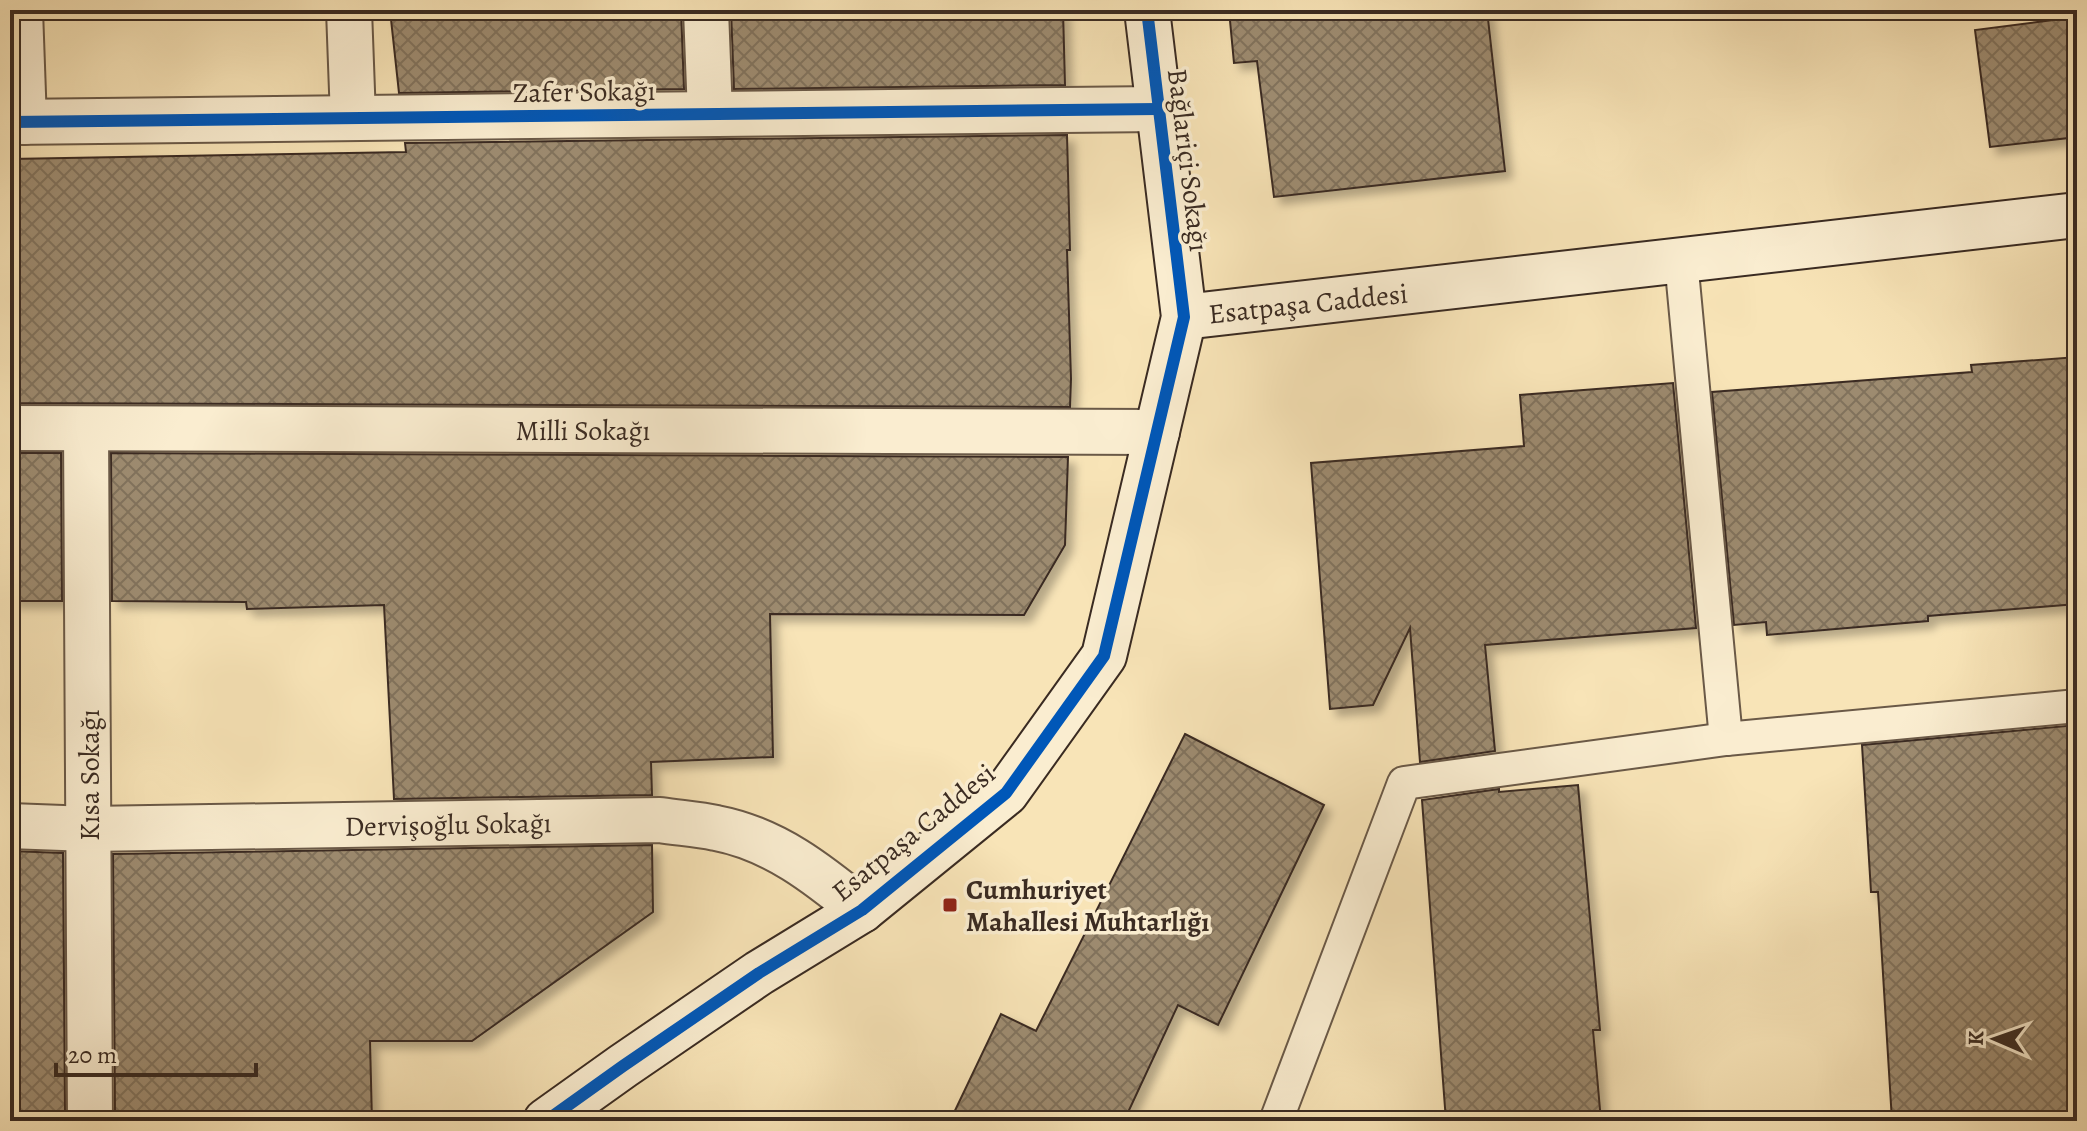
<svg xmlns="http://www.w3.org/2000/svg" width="2087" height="1131" font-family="Alegreya,serif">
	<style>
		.building { fill: url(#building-cross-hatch); stroke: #3a2b22; stroke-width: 2; filter: url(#shadow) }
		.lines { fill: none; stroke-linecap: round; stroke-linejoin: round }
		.lane-casing { stroke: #6a5947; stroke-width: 36 }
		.street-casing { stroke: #6a5947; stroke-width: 48 }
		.secondary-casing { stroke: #3a2b22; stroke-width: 48 }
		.lane { stroke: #faedd0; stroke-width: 32 }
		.street { stroke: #faedd0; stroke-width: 44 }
		.secondary { stroke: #faedd0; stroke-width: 44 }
		.cycleway-casing { stroke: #faedd0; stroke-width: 17 }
		.cycleway { stroke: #0057b8; stroke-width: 12 }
		.poi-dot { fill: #8f2418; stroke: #faedd0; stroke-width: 3 }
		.labels { text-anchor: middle; stroke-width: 7; stroke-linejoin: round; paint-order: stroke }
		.street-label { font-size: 28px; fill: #3a2b22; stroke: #faedd0 }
		.poi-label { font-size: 28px; font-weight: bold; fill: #3a2b22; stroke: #faedd0; text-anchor: start }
	</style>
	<defs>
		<pattern id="building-cross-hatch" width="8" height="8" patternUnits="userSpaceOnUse" patternTransform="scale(2)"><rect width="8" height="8" fill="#9d8b6f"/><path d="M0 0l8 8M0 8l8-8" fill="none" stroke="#81725b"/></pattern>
		<filter id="shadow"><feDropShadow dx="7" dy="7" stdDeviation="4" flood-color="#0004"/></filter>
	</defs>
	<rect width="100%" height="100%" fill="#f8e4b7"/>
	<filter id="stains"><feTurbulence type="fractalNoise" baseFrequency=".0025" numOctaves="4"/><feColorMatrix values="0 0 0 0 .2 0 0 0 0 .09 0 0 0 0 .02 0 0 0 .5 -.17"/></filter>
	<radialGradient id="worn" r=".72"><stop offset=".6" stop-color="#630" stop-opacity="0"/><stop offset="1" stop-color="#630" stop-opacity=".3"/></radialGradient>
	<g class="building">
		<path d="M390 10H681L684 89 399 93Z"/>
		<path d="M731 10H1063L1065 85 734 89Z"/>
		<path d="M1229 10H1487L1505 171 1274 197 1257 61 1234 63Z"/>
		<path d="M2077 17V137L1990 147 1975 30Z"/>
		<path d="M1067 135 1070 250H1067L1071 379 1070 407 10 403V159L406 152 405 143Z"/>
		<path d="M2077 357V604L1928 616V621L1767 635 1766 622 1734 625 1712 392 1972 372 1971 365Z"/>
		<path d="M1673 383 1696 628 1485 645 1495 751 1420 762 1410 628 1373 705 1330 709 1311 463 1524 446 1520 395Z"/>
		<path d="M10 453H61L62 601H10Z"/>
		<path d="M111 453 1068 457 1065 545 1024 615 770 614 773 757 651 762 652 795 394 799 384 605 247 609 246 602 112 601Z"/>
		<path d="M2077 725V1116L2000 1121H1892L1878 892H1871L1862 745Z"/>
		<path d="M1185 734 1324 805 1218 1025 1178 1005 1124 1121H950L1001 1014 1036 1031Z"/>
		<path d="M1578 785 1600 1030H1593L1601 1121H1446L1422 800 1499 789V792Z"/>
		<path d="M652 845 653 912 472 1041H370L372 1121H161L160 1113H115L113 854Z"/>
		<path d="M10 851 63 853 65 1112H10Z"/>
	</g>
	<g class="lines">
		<defs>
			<g id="lane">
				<path d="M1681 260 1726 739"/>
				<path d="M1276 1121 1404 783 1726 739 2077 706"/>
			</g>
			<g id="street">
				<path d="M20 10 24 122"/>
				<path d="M349 10 353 118"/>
				<path d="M706 10 710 114"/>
				<path d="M10 122 1158 109"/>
				<path d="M10 428 1157 432"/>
				<path d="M86 429 90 1121"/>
				<path d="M10 826 89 829 660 820C679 823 698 824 716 828 774 839 818 874 862 910"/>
			</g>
			<g id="secondary">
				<path d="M1184 317 2077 215"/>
				<path d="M546 1121 623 1066 759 973 862 910 1006 793 1104 656 1184 317 1147 10"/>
			</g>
		</defs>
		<use href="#lane" class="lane-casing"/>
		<use href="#street" class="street-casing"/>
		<use href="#secondary" class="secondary-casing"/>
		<use href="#lane" class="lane"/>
		<use href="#street" class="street"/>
		<use href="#secondary" class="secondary"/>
		<defs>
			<g id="cycleway">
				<path d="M10 122 1158 109"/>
				<path d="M546 1121 623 1066 759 973 862 910 1006 793 1104 656 1184 317 1147 10"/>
			</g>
		</defs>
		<use href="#cycleway" class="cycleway-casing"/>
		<use href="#cycleway" class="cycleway"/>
	</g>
	<rect class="poi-dot" x="942" y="897" width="16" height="16" rx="4"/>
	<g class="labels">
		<g class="street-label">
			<text transform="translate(584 91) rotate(-1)" y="10">Zafer Sokağı</text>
			<text transform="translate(1189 160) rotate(83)" y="10">Bağlariçi Sokağı</text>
			<text transform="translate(1308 303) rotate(-6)" y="10">Esatpaşa Caddesi</text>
			<text x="583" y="440">Milli Sokağı</text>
			<text transform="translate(89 775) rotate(-90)" y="10">Kısa Sokağı</text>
			<text transform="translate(448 824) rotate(-1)" y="10">Dervişoğlu Sokağı</text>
			<text transform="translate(913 832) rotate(-39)" y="10">Esatpaşa Caddesi</text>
		</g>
		<g class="poi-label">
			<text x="966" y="899">Cumhuriyet<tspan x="966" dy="32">Mahallesi Muhtarlığı</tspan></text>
		</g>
	</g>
	<rect width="2087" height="1131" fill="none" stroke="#f8e4b7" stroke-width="40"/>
	<rect x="12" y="12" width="2063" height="1107" fill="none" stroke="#3a2b22" stroke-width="4"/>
	<rect x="20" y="20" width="2047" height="1091" fill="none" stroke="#3a2b22" stroke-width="2"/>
	<g transform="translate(1995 1039) rotate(272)" stroke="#faedd0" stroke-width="6" paint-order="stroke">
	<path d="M0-6L14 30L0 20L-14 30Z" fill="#3a2b22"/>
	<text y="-12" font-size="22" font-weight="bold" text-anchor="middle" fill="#3a2b22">K</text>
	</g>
	<path d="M56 1063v12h200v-12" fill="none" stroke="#3a2b22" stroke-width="4"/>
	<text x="68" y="1063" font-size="24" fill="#3a2b22" stroke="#faedd0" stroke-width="6" paint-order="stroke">20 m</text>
	<rect width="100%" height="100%" filter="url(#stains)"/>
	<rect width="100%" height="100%" fill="url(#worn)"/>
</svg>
